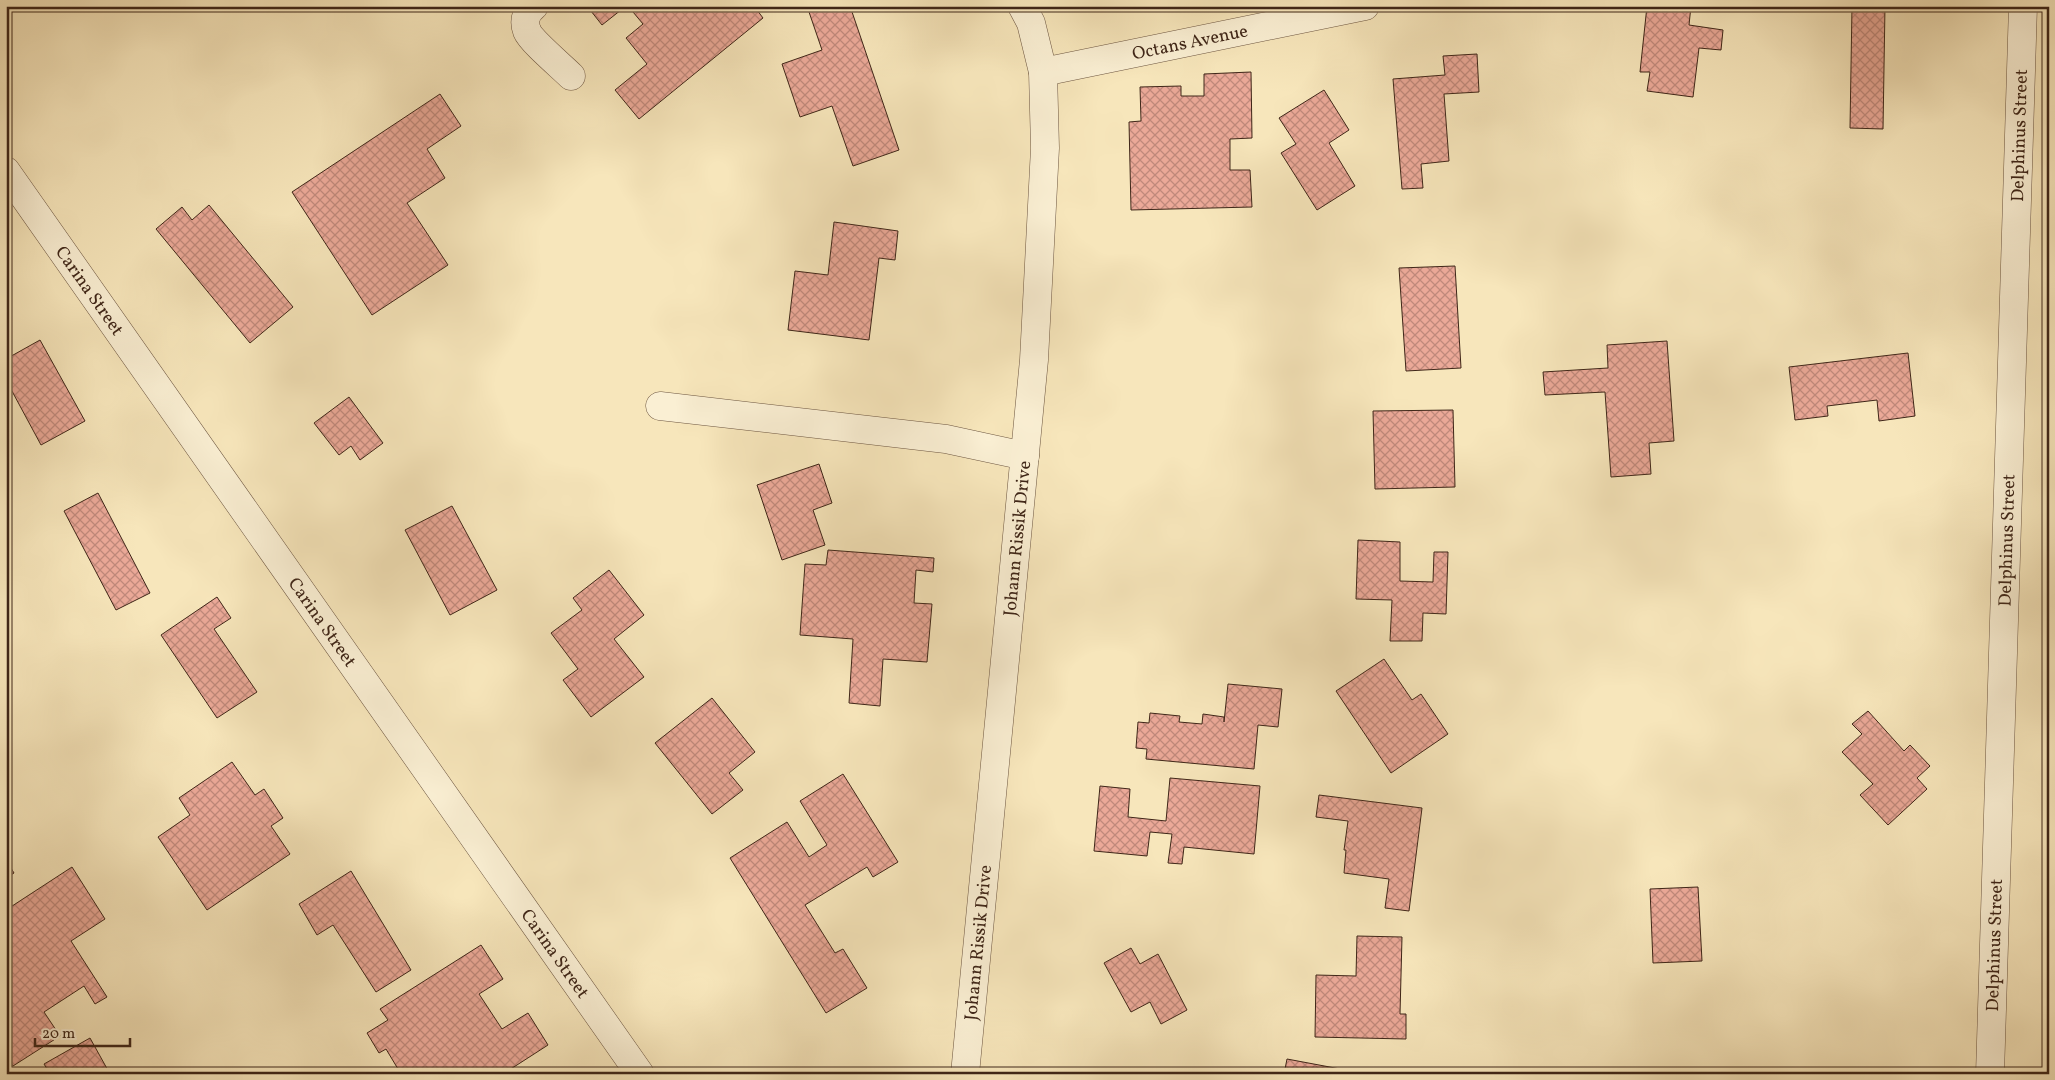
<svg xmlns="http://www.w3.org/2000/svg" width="2055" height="1080" font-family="Vollkorn,serif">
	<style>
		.building { fill: url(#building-cross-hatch); stroke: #3f2618 }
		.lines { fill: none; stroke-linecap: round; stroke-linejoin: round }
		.street-casing { stroke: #6d5641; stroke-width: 29 }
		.street { stroke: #faefd3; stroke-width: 28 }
		.labels { text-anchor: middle; stroke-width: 4; stroke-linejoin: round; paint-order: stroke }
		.street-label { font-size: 18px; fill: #3f2618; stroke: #faefd3 }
	</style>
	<defs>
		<pattern id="building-cross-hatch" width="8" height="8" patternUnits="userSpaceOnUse" patternTransform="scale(1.25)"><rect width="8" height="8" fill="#eba998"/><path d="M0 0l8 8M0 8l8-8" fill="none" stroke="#c0897b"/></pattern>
	</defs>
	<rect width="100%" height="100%" fill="#f7e6bb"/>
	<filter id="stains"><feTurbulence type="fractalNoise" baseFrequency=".004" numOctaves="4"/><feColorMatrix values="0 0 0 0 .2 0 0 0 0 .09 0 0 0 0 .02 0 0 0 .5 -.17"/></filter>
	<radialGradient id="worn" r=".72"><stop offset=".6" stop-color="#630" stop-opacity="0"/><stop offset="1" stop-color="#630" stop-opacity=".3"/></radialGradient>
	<g class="building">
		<path d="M587 6H626L602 25Z"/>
		<path d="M628 6H754L763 18 639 119 615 90 647 64 626 38 643 24Z"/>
		<path d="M817 6H850L899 150 853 166 832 106 800 117 782 64 822 50 808 9Z"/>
		<path d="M1647 6H1691L1689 25 1723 30 1721 50 1699 48 1693 97 1647 91 1650 72H1640Z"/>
		<path d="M1852 6H1885L1883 129 1850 128Z"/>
		<path d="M1477 54 1479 92 1444 94 1449 161 1421 164 1423 188 1402 189 1393 79 1445 75 1443 56Z"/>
		<path d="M1251 72 1252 138 1230 139V170H1250L1252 207 1131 210 1129 122 1141 121 1140 87 1181 86V96H1204V74Z"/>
		<path d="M1324 90 1349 130 1329 143 1355 186 1317 210 1281 153 1296 144 1279 118Z"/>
		<path d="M440 94 461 126 427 149 445 178 407 203 448 265 372 315 292 192Z"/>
		<path d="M209 205 293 307 250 343 156 229 182 207 192 220Z"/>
		<path d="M834 222 898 231 895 260 879 258 869 340 788 330 795 271 828 275Z"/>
		<path d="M1455 266 1461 368 1406 371 1399 268Z"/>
		<path d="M40 340 85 421 41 445 6 380V359Z"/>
		<path d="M1667 341 1674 441 1649 443 1651 474 1611 477 1605 392 1545 395 1543 372 1608 368 1607 345Z"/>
		<path d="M1908 353 1915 416 1879 421 1877 400 1827 406 1828 416 1795 420 1789 367Z"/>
		<path d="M349 397 383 443 360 460 351 446 339 455 314 423Z"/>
		<path d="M1453 410 1455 487 1375 489 1373 411Z"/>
		<path d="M819 464 832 503 813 510 825 545 782 560 757 485Z"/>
		<path d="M98 493 150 593 116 610 64 511Z"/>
		<path d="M452 506 497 590 450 615 405 530Z"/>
		<path d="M1358 540 1400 542V581L1433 582 1434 552H1448L1446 614 1423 613 1422 641H1390L1392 600 1356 599Z"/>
		<path d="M828 550 934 558 933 572 916 570 914 603 932 604 927 662 883 659 880 706 849 703 853 639 800 635 805 564 826 565Z"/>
		<path d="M609 570 644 615 614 639 644 677 591 717 563 680 578 669 551 633 582 610 573 598Z"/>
		<path d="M217 597 231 618 214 629 257 692 217 718 161 635Z"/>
		<path d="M1384 659 1412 700 1421 694 1448 734 1391 773 1336 691Z"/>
		<path d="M1228 684 1282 689 1278 727 1258 725 1254 769 1146 759 1147 749 1136 748 1138 722 1149 723 1150 713 1180 716 1179 722 1202 724 1203 714 1224 717V722Z"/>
		<path d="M712 698 755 752 729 773 743 790 712 814 655 743Z"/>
		<path d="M1868 711 1904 751 1910 745 1930 766 1917 778 1927 789 1888 825 1860 795 1873 784 1842 752 1862 734 1852 724Z"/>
		<path d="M232 762 255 795 264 789 283 818 271 826 290 854 207 910 158 837 190 815 179 798Z"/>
		<path d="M843 774 898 862 873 877 867 867 805 905 835 953 843 949 867 988 826 1013 730 858 787 822 809 857 827 845 800 801Z"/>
		<path d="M1170 778 1260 786 1254 854 1184 847 1182 864 1168 863 1172 834 1150 832 1147 856 1094 851 1100 786 1130 789 1128 817 1166 821Z"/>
		<path d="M1319 795 1422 808 1409 911 1385 908 1389 879 1344 873 1346 850H1344L1348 821 1316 817Z"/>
		<path d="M6 860 14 873 6 878Z"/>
		<path d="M72 867 105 919 71 941 107 997 95 1004 84 986 44 1012 60 1036 13 1066 6 1056V910Z"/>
		<path d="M351 871 411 970 376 992 333 925 317 935 299 904Z"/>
		<path d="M1698 887 1702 961 1653 963 1650 889Z"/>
		<path d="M1357 936 1402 937 1400 1014H1406V1039L1315 1037 1316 975 1356 976Z"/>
		<path d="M481 945 503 979 479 994 502 1029 528 1013 548 1045 503 1074H401L386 1049 379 1053 367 1033 388 1020 380 1009Z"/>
		<path d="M1131 948 1140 964 1158 954 1187 1010 1161 1024 1150 1002 1131 1012 1104 963Z"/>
		<path d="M90 1038 110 1074H50L44 1064Z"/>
		<path d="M1287 1059 1367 1074H1284Z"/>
	</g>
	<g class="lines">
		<defs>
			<g id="street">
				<path d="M534 6C526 13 523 20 527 31 531 41 562 67 571 76"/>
				<path id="s1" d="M1043 72 1365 6"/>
				<path id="s2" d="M6 171 640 1074"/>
				<path d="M660 406 946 439 1025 456"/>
				<path id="s3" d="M965 1074 1034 360 1045 148 1043 72 1031 23 1022 6"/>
				<path id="s4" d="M1990 1074 2023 6"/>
			</g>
		</defs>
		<use href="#street" class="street-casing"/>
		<use href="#street" class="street"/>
	</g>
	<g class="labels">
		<g class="street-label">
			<text dy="6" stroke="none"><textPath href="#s1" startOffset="150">Octans Avenue</textPath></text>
			<text dy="6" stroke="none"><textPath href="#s4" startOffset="939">Delphinus Street</textPath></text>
			<text dy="6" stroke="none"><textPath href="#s2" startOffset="146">Carina Street</textPath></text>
			<text dy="6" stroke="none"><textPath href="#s3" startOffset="538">Johann Rissik Drive</textPath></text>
			<text dy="6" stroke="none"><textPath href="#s4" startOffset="534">Delphinus Street</textPath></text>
			<text dy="6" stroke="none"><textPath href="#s2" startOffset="551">Carina Street</textPath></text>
			<text dy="6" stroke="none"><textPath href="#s3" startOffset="132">Johann Rissik Drive</textPath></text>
			<text dy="6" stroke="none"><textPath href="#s4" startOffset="129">Delphinus Street</textPath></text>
			<text dy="6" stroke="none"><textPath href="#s2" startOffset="956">Carina Street</textPath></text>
		</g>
	</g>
	<rect width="2055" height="1080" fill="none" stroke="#f7e6bb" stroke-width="25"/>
	<rect x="8" y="8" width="2040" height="1065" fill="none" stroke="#3f2618" stroke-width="2.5"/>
	<rect x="12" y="12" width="2030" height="1055" fill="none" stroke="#3f2618"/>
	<path d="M35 1038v8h95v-8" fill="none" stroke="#3f2618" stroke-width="2.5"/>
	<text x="42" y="1038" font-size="15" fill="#3f2618" stroke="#faefd3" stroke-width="4" paint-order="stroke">20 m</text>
	<rect width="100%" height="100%" filter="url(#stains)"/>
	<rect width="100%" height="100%" fill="url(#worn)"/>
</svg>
